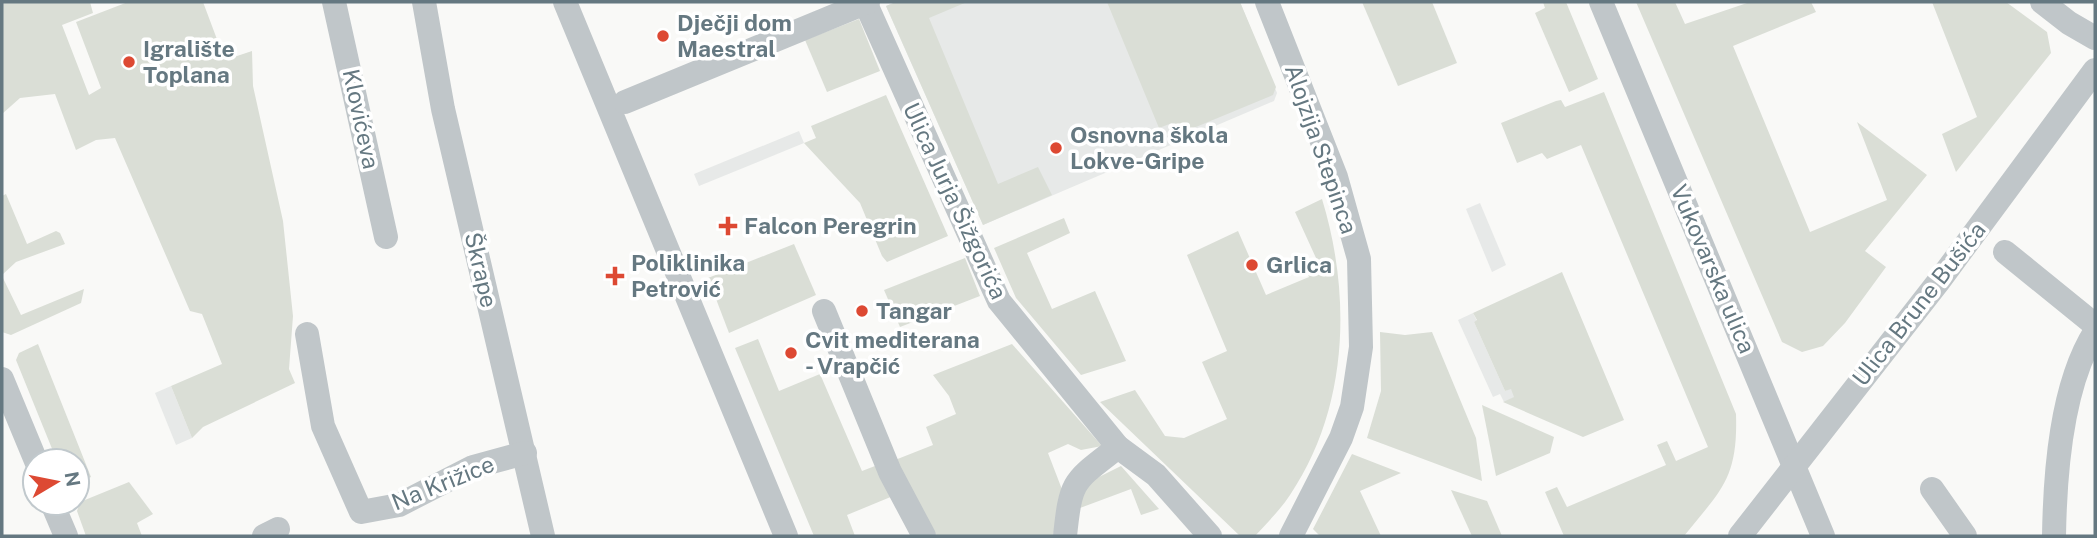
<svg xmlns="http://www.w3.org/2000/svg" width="2097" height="538" font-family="'Public Sans',sans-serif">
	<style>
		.built { fill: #e7e9e8 }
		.green { fill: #daded6 }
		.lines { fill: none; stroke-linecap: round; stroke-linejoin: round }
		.minor { stroke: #c0c6c9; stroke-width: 24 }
		.poi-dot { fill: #dd4933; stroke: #fff; stroke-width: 2.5 }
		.labels { text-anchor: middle; stroke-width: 7; stroke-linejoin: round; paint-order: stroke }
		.poi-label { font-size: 23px; font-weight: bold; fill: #657881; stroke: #fff; text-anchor: start }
		.street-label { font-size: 23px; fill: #657881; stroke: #fff }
	</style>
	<rect width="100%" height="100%" fill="#f9f9f7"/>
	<g class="built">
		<path d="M896 2H1240L1277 93 1274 101 983 225 886 6Z"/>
		<path d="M799 131 804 143 699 186 694 174Z"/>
		<path d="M1480 203 1506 265 1492 272 1466 209Z"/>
		<path d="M1473 313 1477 321 1474 322 1505 391 1511 388 1515 397 1504 402 1500 394 1493 397 1458 320Z"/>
		<path d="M171 386 192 438 176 445 155 393Z"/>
	</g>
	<g class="green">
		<path d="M2 2H90L93 13 62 25 89 95 101 88 76 22 128 2H203L218 42 237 56 252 51 253 86 283 221 293 316 289 369 295 383 203 427 192 438 171 386 222 364 202 314 190 311 115 138 96 140 76 150 55 94 20 98 2 114Z"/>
		<path d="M896 2H967L929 18 998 184 1038 167 1052 195 983 225 886 6Z"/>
		<path d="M1107 2H1240L1276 87 1273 95 1179 134 1172 123 1159 128Z"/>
		<path d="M1362 2H1432L1457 63 1398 86Z"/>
		<path d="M1543 2H1566L1598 79 1569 92 1535 13 1545 8Z"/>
		<path d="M1636 2H1675L1685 24 1750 2H1811L1816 12 1733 46 1810 232 1887 200 1857 122 1927 175 1865 251 1886 267 1845 323 1823 346 1802 352 1782 342Z"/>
		<path d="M1932 2H2006L2047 32 2051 53 1956 172 1942 134 1977 117Z"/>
		<path d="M859 19 880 71 827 92 805 40Z"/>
		<path d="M1604 92 1736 414C1738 478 1722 489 1684 536H1564L1545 492 1557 487 1567 507 1666 465 1657 445 1667 441 1676 461 1708 447 1581 145 1547 159 1542 153 1517 163 1501 123 1556 101 1561 100 1565 107Z"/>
		<path d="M886 95 948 236 887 262 882 256 860 203 804 143 816 138 811 126Z"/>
		<path d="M6 194 27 244 56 231 60 233 65 244 16 262 2 275V196Z"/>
		<path d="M1322 199C1352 297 1348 409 1290 495 1280 510 1267 523 1255 536H1240L1100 402 1135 390 1165 436 1184 438 1227 419 1202 362 1227 351 1187 255 1238 231 1266 295 1309 277 1304 264 1316 258 1295 212Z"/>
		<path d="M1064 218 1070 233 1027 253 1052 309 1095 291 1126 361 1081 375 1016 298 994 248Z"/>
		<path d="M794 244 816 295 729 333 708 278Z"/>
		<path d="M965 258 980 296 900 327 884 290Z"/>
		<path d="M1562 272 1624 420 1583 437 1503 402 1514 397 1511 389 1505 391 1474 322 1477 320 1473 313Z"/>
		<path d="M2 276 21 315 84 289 81 303 11 335 2 332Z"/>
		<path d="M1380 332 1405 335 1432 332 1476 438 1482 481 1367 438 1381 391Z"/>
		<path d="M758 339 779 391 820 374 862 471 875 466 893 496 847 515 855 536H814L735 348Z"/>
		<path d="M38 344 91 477 78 483 77 461H57L16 360 19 353Z"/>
		<path d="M1012 344 1102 446 1081 450 1068 444 1048 453 1063 492 1053 536H937L918 508 895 460 933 445 926 427 956 414 949 396 933 375Z"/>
		<path d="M1482 405 1554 437 1550 453 1496 476Z"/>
		<path d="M1352 454 1401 473 1360 491 1381 536H1320L1313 529Z"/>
		<path d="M1121 466 1159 509 1141 515 1131 489 1080 508 1083 485Z"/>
		<path d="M129 482 153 514 137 523 142 536H86L77 511 80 502Z"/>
		<path d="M1451 490 1487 501 1502 536H1472Z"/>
	</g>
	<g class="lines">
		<g class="minor">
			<path d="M334 2 386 237"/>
			<path d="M424 2 443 109 543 536"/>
			<path d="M565 2 786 536"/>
			<path d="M865 2 999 301 1118 447 1156 475 1210 536"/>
			<path d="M1267 2 1336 177 1359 259 1361 347 1352 407 1341 438 1291 536"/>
			<path d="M1601 2 1823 536"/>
			<path d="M2042 2 2069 23 2095 38"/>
			<path d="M625 102 868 2"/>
			<path d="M2005 252 2095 325"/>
			<path d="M824 311 890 472 924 536"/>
			<path d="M307 334 323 426 361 512 399 505 473 467 525 453"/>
			<path d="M2 379 36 461"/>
			<path d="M1932 489 1965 536"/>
			<path d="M52 503 66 536"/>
			<path d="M264 536 278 529"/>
			<path d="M1065 536C1071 479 1073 482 1118 447"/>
			<path d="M1740 536 1939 281 2095 70"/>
			<path d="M2054 536C2055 473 2061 386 2095 332"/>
		</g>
	</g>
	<g class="poi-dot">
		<circle cx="663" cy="36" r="7"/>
		<circle cx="129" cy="62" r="7"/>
		<circle cx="1056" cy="148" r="7"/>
		<path d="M724.5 215.5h7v7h7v7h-7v7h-7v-7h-7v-7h7z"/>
		<circle cx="1252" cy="265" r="7"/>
		<path d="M611.5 265.5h7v7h7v7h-7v7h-7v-7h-7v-7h7z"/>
		<circle cx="862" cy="311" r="7"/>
		<circle cx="791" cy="353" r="7"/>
	</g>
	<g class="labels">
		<g class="poi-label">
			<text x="677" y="31">Dječji dom<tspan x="677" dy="26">Maestral</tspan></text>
			<text x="143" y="57">Igralište<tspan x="143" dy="26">Toplana</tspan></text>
			<text x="1070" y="143">Osnovna škola<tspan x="1070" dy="26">Lokve-Gripe</tspan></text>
			<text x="744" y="234">Falcon Peregrin</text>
			<text x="631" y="271">Poliklinika<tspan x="631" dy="26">Petrović</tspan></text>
			<text x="1266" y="273">Grlica</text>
			<text x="876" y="319">Tangar</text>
			<text x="805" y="348">Cvit mediterana<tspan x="805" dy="26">- Vrapčić</tspan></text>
		</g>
		<g class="street-label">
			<text transform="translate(361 119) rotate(78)" y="8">Klovićeva</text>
			<text transform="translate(1321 149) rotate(71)" y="8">Alojzija Stepinca</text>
			<text transform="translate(955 201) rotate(65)" y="8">Ulica Jurja Šižgorića</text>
			<text transform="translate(1713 269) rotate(67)" y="8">Vukovarska ulica</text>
			<text transform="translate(481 270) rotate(77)" y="8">Škrape</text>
			<text transform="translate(1919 304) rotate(-52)" y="8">Ulica Brune Bušića</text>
			<text transform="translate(443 483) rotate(-22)" y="8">Na Križice</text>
		</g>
	</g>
	<rect width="2097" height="538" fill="none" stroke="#657881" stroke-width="7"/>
	<g transform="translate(56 482) rotate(80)"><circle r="33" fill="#ffffff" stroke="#c1c9cd" stroke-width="2"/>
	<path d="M0-5L12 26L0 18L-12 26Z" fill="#dd4933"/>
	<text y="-10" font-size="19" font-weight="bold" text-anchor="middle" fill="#657881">N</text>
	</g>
</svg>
